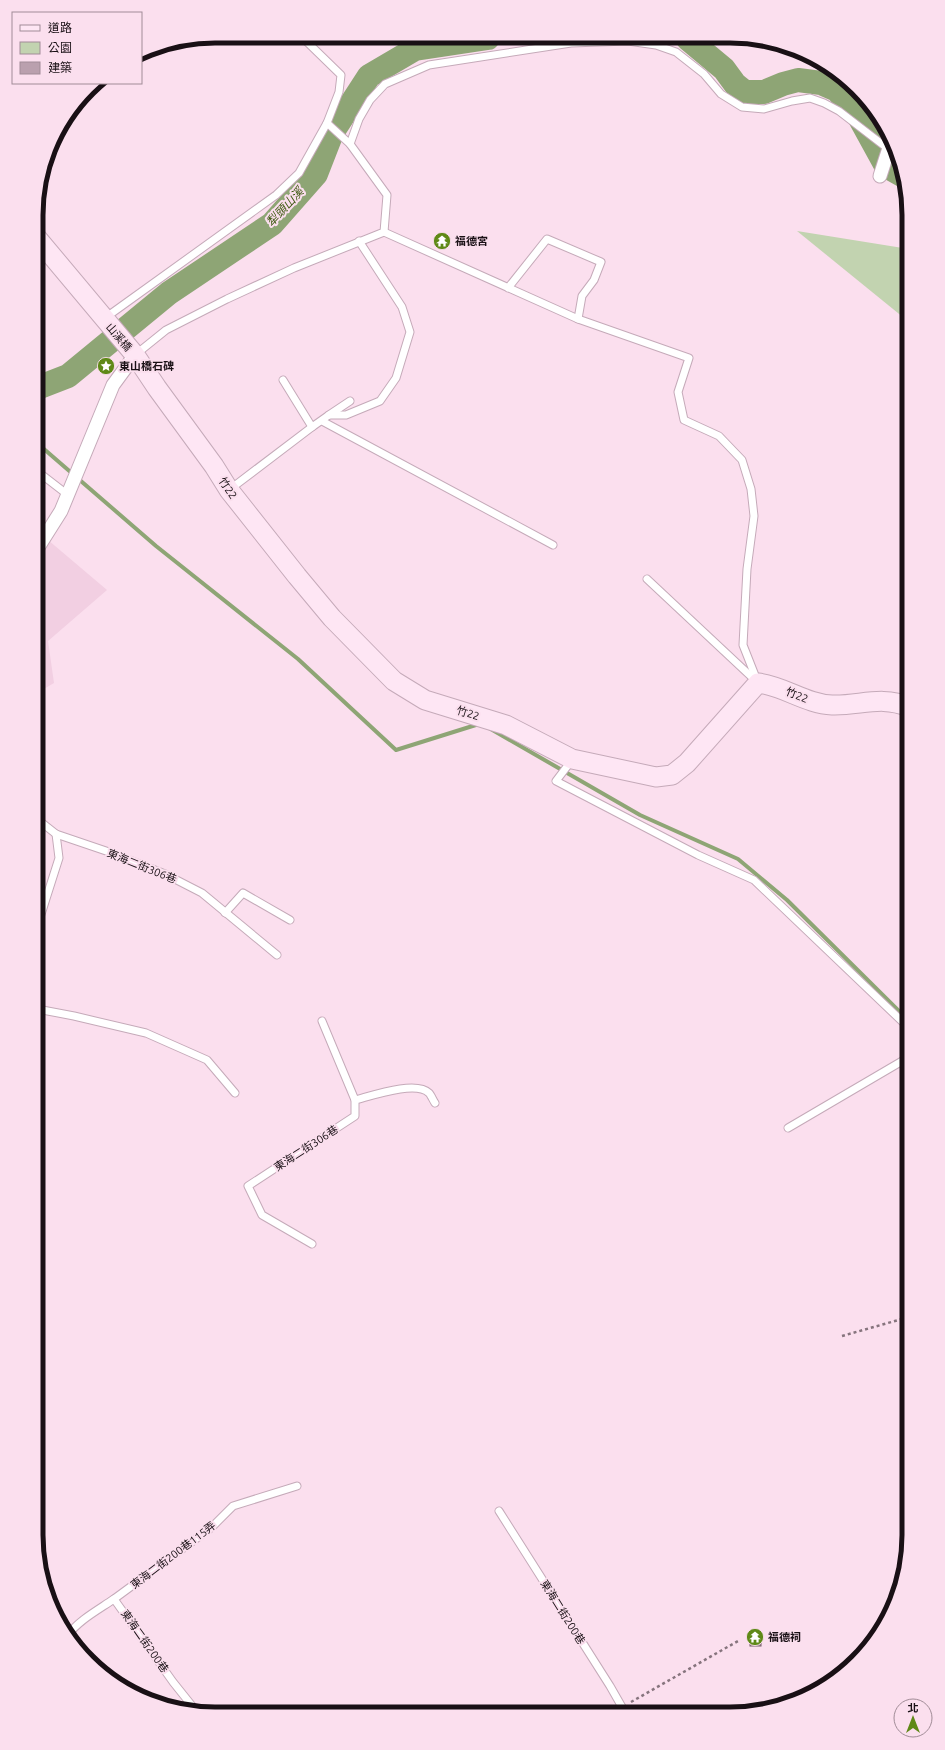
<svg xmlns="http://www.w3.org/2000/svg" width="945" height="1750" font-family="Ubuntu,'Noto Sans TC',sans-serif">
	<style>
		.built { fill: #f2cfe2 }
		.green { fill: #c2d3b0 }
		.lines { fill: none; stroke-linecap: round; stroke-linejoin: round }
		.stream { stroke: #8ea575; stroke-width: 4 }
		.river { stroke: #8ea575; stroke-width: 24 }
		.building { fill: #baa0ae; stroke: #725a67 }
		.lane-casing { stroke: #c5aab9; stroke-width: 9 }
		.street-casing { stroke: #c5aab9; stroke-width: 15 }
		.secondary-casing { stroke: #c5aab9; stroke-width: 21 }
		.path { stroke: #86747d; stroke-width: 2.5; stroke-dasharray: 3 3; stroke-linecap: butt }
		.lane { stroke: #fff; stroke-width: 7 }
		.street { stroke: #fff; stroke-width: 13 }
		.secondary { stroke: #fee6f4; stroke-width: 19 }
		.labels { text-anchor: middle; stroke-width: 4; stroke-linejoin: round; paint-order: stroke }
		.poi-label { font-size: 11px; font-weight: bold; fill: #191015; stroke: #fbdfee; text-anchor: start }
		.street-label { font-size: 11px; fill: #191015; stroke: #fbdfee }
		.water-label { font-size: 12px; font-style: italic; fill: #3e5a12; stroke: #fbdfee }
		.rim { fill: none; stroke: #191015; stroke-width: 5 }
	</style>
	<rect width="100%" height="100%" fill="#fbdfee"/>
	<path class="built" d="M48 540 107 590 48 641 54 683 37 693V560Z"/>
	<path class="green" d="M797 231 909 249V322Z"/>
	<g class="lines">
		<g class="stream">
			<path d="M37 443 156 546 298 659 396 750 479 724"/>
			<path d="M489 728 640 815 738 859 787 900 909 1021"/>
		</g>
		<g class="river">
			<path d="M688 39 724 69 735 84 745 92H764L783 84 798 80 821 83 837 90 858 115 886 166 902 175"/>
			<path d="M37 388 68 376 169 293 272 224 316 174 332 133 369 76 415 49 488 38"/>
		</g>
	</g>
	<rect class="building" x="750" y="1634" width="11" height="12"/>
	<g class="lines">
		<defs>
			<g id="lane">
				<path d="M327 123 350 144"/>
				<path d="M384 232 578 319 582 296 594 280 601 262 547 239 508 288"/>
				<path d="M105 318 276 195 299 173 327 123 339 92 341 75 302 37"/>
				<path d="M578 319 689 358 678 392 684 420 719 436 742 460 751 489 754 516 747 569 743 645 758 683"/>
				<path d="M135 355 166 330 227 299 294 268 384 232 387 195 350 144 359 119 370 100 385 84 429 65 571 43 628 41 656 45 676 52 704 74 721 94 742 107 764 109 792 101 810 98 824 103 839 111 900 158"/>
				<path d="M283 380 312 427"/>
				<path d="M329 415 350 401"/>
				<path d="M322 421 553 545"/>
				<path d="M37 471 68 495"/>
				<path d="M229 490 312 427 329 415H346L380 401 396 378 410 332 402 307 359 241"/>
				<path d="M647 579 757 682"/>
				<path d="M572 760 556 781 698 855 754 880 909 1028"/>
				<path d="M37 819 56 834 109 852 165 874 202 893 277 955"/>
				<path d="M225 913 243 893 290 920"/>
				<path d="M37 927 59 858 56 834"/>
				<path d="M37 1009 74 1016 146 1033 207 1060 235 1093"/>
				<path d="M355 1100C371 1096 416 1080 429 1093 431 1095 433 1100 435 1103"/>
				<path d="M788 1128 909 1057"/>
				<path d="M312 1244 262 1215 248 1186 355 1116V1100L322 1021"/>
				<path d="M499 1511 610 1686 622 1707 619 1714"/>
				<path d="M114 1599 212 1527 233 1506 297 1486"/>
				<path d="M67 1636C79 1620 98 1610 114 1599L173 1682 197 1712"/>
			</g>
			<g id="street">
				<path d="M880 176 889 148"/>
				<path d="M37 549 61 511 113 385 135 355"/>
			</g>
			<path id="secondary" d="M37 238 135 355 157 388 214 466 229 490 297 576 332 618 394 681 425 700 506 725 572 759 656 777 672 775 687 763 758 683C784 686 806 704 832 705 860 706 881 695 909 707"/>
		</defs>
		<use href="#lane" class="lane-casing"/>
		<use href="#street" class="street-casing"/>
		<use href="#secondary" class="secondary-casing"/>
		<g class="path">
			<path d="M842 1336 909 1317"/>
			<path d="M631 1702 738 1641"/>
		</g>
		<use href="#lane" class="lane"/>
		<use href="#street" class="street"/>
		<use href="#secondary" class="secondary"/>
	</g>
	<defs>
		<symbol id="temple-disc" viewBox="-11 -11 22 22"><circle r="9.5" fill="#5f8917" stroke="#fbdfee"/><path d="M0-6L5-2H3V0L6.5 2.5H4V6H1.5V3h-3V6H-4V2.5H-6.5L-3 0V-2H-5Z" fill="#fff"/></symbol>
		<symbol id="sight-disc" viewBox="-11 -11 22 22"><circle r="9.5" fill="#5f8917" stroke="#fbdfee"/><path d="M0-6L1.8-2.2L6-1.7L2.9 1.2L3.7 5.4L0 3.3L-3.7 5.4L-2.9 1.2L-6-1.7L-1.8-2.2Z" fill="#fff"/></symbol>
	</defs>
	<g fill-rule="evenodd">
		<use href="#temple-disc" x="432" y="231" width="20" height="20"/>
		<use href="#sight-disc" x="96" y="356" width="20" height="20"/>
		<use href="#temple-disc" x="745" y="1627" width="20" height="20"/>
	</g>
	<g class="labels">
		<g class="poi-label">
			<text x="455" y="245">福德宮</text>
			<text x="119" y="370">東山橋石碑</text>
			<text x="768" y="1641">福德祠</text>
		</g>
		<g class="street-label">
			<text transform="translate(119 337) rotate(49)" y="4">山溪橋</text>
			<text transform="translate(228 488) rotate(56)" y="4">竹22</text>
			<text transform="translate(797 695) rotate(22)" y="4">竹22</text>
			<text transform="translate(468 713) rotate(17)" y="4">竹22</text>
			<text transform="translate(142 866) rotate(22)" y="4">東海二街306巷</text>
			<text transform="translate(306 1148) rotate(-33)" y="4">東海二街306巷</text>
			<text transform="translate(173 1555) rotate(-37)" y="4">東海二街200巷115弄</text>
			<text transform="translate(563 1612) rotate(58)" y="4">東海二街200巷</text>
			<text transform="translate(145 1641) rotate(55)" y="4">東海二街200巷</text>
		</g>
		<g class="water-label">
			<text transform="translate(285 207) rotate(-47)" y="4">犁頭山溪</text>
		</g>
	</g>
	<path d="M0 0H945V1750H0ZM215 43H730A172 172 0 0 1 902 215V1535A172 172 0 0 1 730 1707H215A172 172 0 0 1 43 1535V215A172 172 0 0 1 215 43Z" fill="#fbdfee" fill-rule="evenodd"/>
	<path class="rim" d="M215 43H730A172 172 0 0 1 902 215V1535A172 172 0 0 1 730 1707H215A172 172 0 0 1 43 1535V215A172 172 0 0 1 215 43Z"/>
	<rect x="12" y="12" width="130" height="72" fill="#fbdfee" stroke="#a18c97"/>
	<rect x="20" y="25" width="20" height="6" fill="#fee6f4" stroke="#a18c97"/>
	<text x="48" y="32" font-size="12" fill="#191015">道路</text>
	<rect x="20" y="42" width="20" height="12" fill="#c2d3b0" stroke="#a18c97"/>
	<text x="48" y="52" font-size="12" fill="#191015">公園</text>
	<rect x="20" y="62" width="20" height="12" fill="#baa0ae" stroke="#a18c97"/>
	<text x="48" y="72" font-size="12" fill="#191015">建築</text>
	<g transform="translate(913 1718)"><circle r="19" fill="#fbdfee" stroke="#a18c97"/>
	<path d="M0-3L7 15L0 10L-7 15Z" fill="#5f8917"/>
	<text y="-6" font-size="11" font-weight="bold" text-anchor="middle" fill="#191015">北</text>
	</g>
</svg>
